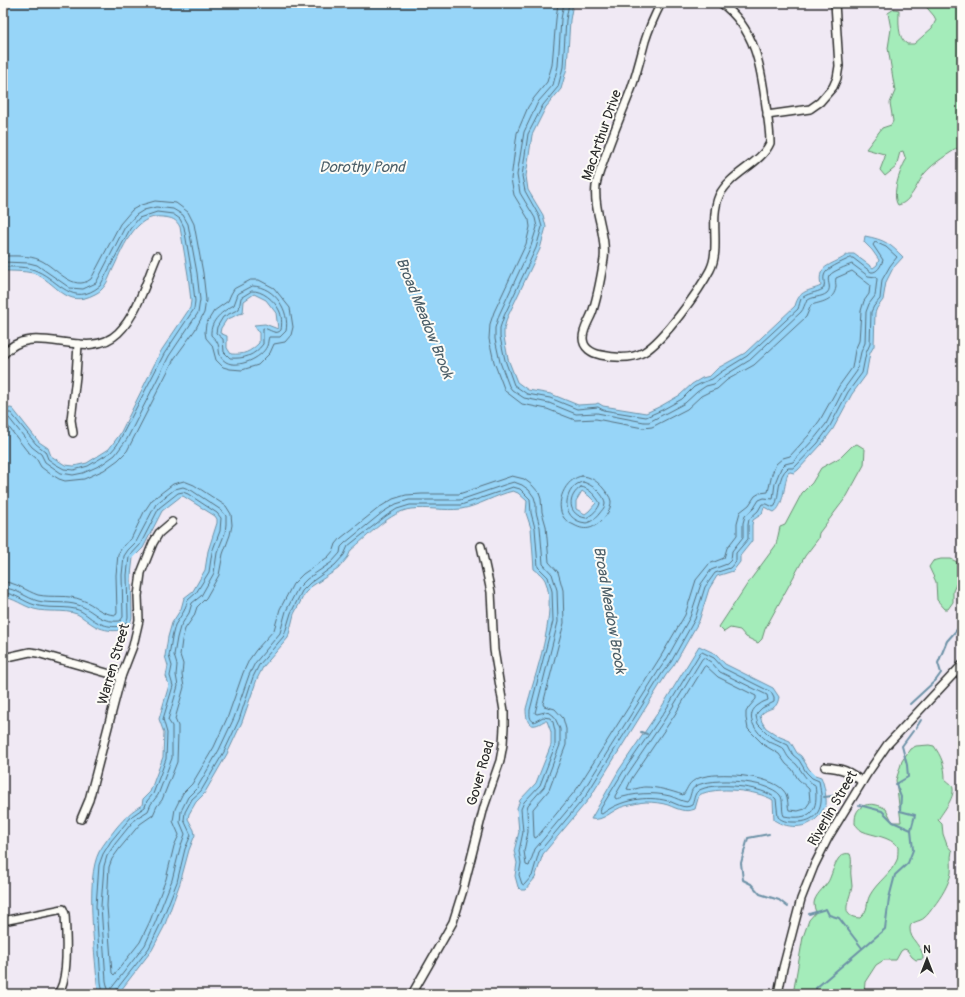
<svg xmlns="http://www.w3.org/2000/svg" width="965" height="997" font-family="Pangolin,sans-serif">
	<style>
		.green { fill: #a4ecba; stroke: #688c72 }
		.water { fill: #97d5f8; stroke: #6c91a6; fill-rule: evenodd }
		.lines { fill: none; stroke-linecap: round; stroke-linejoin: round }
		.shore { stroke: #566f7d; stroke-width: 1 }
		.stream { stroke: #6c91a6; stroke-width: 2 }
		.minor-casing { stroke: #2b2b2b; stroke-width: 10 }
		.minor { stroke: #fdfcf7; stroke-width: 7 }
		.labels { text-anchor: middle; stroke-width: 4; stroke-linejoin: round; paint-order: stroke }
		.street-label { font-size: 14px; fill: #2b2b2b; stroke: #fdfcf7 }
		.water-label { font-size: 15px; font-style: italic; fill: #4b5e68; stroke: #fdfcf7 }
	</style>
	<rect width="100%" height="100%" fill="#f0e9f4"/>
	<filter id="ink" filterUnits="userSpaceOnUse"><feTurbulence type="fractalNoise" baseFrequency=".025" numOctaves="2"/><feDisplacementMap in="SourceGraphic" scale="8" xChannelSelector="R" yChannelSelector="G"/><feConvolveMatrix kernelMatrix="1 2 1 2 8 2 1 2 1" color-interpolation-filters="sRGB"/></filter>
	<g filter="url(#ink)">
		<g class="green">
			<path d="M923 3H962V145C949 154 934 162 924 174 917 184 910 203 898 205 891 195 900 170 906 160L903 151 900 152 896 167 885 176 880 170 885 157 884 154 866 149 882 128 891 125 893 121 890 103 895 91 888 48 891 29 888 13 894 9 899 10C899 21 897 38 907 44H914L932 28 936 20 934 16Z"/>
			<path d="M857 444 865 449 864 465 847 496 819 533 818 539 805 556 765 629 762 639 758 643 746 637 740 630 730 628 724 632 719 627 748 583 776 545 780 527 785 525 802 493 812 483 821 468 841 457 852 446Z"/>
			<path d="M941 559H951L957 562V582L953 591V602L948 609H945L937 600 936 582 929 567 933 561Z"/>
			<path d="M929 745 934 746C941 756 945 765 945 779 947 781 950 783 952 785 957 796 943 811 938 820L942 824 943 834 947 845 952 851C950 858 952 865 951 873 949 884 941 897 934 906 931 910 928 915 924 918 920 922 910 921 910 928 909 940 924 947 923 959L916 960 912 957 907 950 904 949 901 951 896 960H884L876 965 865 982 864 994H793L803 937 809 920 816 912C815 910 814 906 814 903 815 895 823 889 828 882 833 874 836 850 850 854 853 861 850 868 851 876 851 879 852 883 852 886 851 898 837 917 860 918 870 909 865 904 870 895 877 882 891 874 897 860 898 856 898 851 898 847 890 836 873 836 862 831 859 829 857 826 855 824 855 821 855 817 856 814 861 801 877 803 886 809L891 819 894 822H901L896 780 902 761 910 749 916 746Z"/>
		</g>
		<g class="water">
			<path d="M3 3H573L570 20 567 68 561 89 546 107 532 135 526 176 528 190 543 215 546 227 540 249 507 318 504 329V337L508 359 517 382 528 390 551 394 578 405 596 404 598 403 603 406 646 413 661 406 680 395 692 384 702 378 710 376 718 368 745 353 795 306C800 289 808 292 821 286 816 263 834 266 848 254H854L873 268 877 265 879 260 872 250 864 242 865 236C885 240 889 243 903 257L893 268 886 282 883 300 877 308 875 313 874 346 870 353 866 375 852 394 833 429 821 445 798 470 794 473 790 472 788 473C784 483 784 507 774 512L764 507 762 514 753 520 752 525V541L740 556V562L733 571 717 576 709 589 699 621 674 665 666 675 589 799 543 854 535 878 525 890H521L518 887 515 876 517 863 514 851 519 832 517 808 520 800 536 783 551 745V732L547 721H544C531 730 526 724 526 709 534 677 559 611 545 580 543 576 538 572 534 569L531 528 526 513 527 501 518 493 513 491C495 495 479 506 461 509 444 511 428 507 411 509 391 511 367 537 351 550L348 557 338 569 312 586 305 593 294 614 288 638 263 667 257 679 242 722 227 754 204 794 196 802 189 814 188 819 194 830 195 835 189 850 180 883 164 927 152 950 118 994H99L97 983C95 951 85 879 99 852 104 843 111 835 117 827 125 818 131 811 142 805L143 799 150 792 163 757 164 733 159 719 169 685 166 676 168 666 165 656 168 637 172 623 181 609 184 598 193 591 205 570 208 551 217 523V519L215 516 183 496 180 497 162 511 143 548 133 558 131 575 132 617C129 635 107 632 95 626 88 622 83 617 77 614 63 609 48 613 34 609 23 606 14 598 3 597V409L11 408 13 409 39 442 48 448 51 456 65 465 74 466 87 463 109 449 120 434 161 351 190 308 191 301 188 275 180 227C176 219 172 218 163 217 134 213 122 251 111 273 108 281 104 290 95 294 65 310 57 281 33 273 24 271 12 271 3 271ZM254 294 266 300 276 313 278 329 265 324 254 325 259 333V343C250 352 244 355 231 354L227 348V336L220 333 221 328 227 319C233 318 236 314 243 313L244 301ZM582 491 589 496 596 503 589 511 585 514 576 509V501Z"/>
			<path d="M699 646 716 654 725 664 773 688 779 697C776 713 769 705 760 716L762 722 766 728 780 737 790 741 797 753 801 756 809 769 815 775 821 777C824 783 827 799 826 805 825 807 822 811 821 813 811 829 789 830 774 820L773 800C757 790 716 786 699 795L695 809C685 813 678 809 668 805 662 803 653 802 646 802 640 802 631 805 625 806 612 809 604 822 591 819L619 770 661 708Z"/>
		</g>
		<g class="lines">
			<g class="shore">
				<path d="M3 256C15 256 29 255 40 260 56 267 73 293 91 279L120 224 132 210 141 205 155 201 176 203 188 212 194 224 203 273 206 300 204 313 195 330 174 359 127 451 118 460 104 470 84 479 65 481 59 479 49 473 41 467 36 458 27 451 7 425 3 424"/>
				<path d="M3 262 29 263 37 265 70 288 83 289 96 283 125 227 136 215 144 210 156 207 173 209 183 215 188 224 197 273 200 300 198 313 169 356 127 439 115 455 101 465 83 473 73 475 61 473 45 462 41 454 32 447 9 418H3"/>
				<path d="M3 267C13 267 27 266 37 271 60 281 72 308 100 286L130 229 139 218 157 212 173 214 180 219 184 227 192 274 195 301 194 309 164 354 117 445 111 452 88 466 74 470 64 469 55 464 48 459 45 451 36 444 11 413H3"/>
				<path d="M251 280H259L274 288 290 308 293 327 291 335 285 342 274 344 270 353 258 365 242 370 230 369 223 367 216 360 212 345 206 338 205 332 206 324 214 311 228 301 231 294 234 289Z"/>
				<path d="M253 286C275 287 290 311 286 331L280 337H269C268 339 268 343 267 346 262 358 238 369 226 362 216 356 221 348 217 342 216 339 213 338 211 335 210 320 223 311 234 305L238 294Z"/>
				<path d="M252 291C262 290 275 301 279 310 282 315 282 324 281 330 276 336 270 329 263 328V344C254 356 244 359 230 358L224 352 223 339 216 333 217 327 223 317 239 309 241 298Z"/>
				<path d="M582 476C590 476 598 482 603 488 606 492 610 496 611 501 611 508 608 513 604 518 595 528 586 532 574 525 570 523 567 522 564 518 554 504 565 478 582 476Z"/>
				<path d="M583 482C591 484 605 494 605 504 605 508 601 511 599 514 595 519 591 522 586 523 557 520 565 484 583 482Z"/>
				<path d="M581 487C589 488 596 496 600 503 599 509 592 515 586 518 567 515 567 496 581 487Z"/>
				<path d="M3 582C16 582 26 591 38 595 52 598 68 594 82 600 96 605 99 614 116 615L117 613 116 575 118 554 123 546 131 539 144 512 152 500 173 484 184 481 194 485 226 506 231 514 232 525 230 535 223 554 219 575 206 598 197 607 194 616 185 629 182 640 180 655 183 664 182 675 184 687 175 719 178 726V733L177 762 162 800 157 806 153 815 140 824 120 848 112 859 109 867 107 906 112 973 114 975 140 942 150 921 166 879 174 846 179 835 173 821 175 809 183 793 192 784 214 747 228 716 243 673 249 660 256 650 274 630 280 609 293 584 303 574 328 557 334 550 336 544 341 538 380 507 393 499 406 495 422 494H459L512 476 524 479 532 485 539 493 541 499 542 512 546 526 549 562 558 572 563 590 564 623 543 704 544 706 555 709 563 718 566 729V745L549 790 533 809 534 836 535 838 537 837 576 790 661 656 685 615 696 580 709 564 724 558 727 548 737 535V523L740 512 749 505 755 496 760 493 768 492 772 474 776 464 783 458 790 456 809 435 820 420 839 386 852 368 855 350 859 341 861 311 864 301 869 294 870 285 852 271 836 278C835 281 836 284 836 287 834 301 821 302 811 305L806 317 754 365 727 380 717 389 709 392 701 396 687 409 652 427 643 428 596 419 575 420 547 409 522 404 505 391 494 362 489 339 490 324 494 312 526 244 530 227 529 220 514 195 511 179 517 133 528 107 534 98 547 82 552 65 556 19 558 3"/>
				<path d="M3 588C16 588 26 598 38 601 51 604 65 601 78 605 95 610 98 623 120 621L123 617 122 575 124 556 128 550 136 542 156 504 175 489 183 487 191 490 221 510 226 516V524L225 533 217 553 214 573 201 596 192 603 189 613 180 627 177 638 174 655 177 665 176 675 178 686 168 720 172 726V758L158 795 151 804 148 811 135 819 115 844 107 856 104 866 101 906 106 981 108 989 110 990 145 945 155 923 172 880 180 848 185 834 180 822 181 811 188 797 197 788 219 750 234 718 249 675 255 663 280 633 286 611 298 588 307 579 332 562 340 553 341 547 345 543 383 512 396 504 409 500H460L507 484 514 482 522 485 529 490 534 497 536 504V512L540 527 543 564 552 574 557 590 558 622 535 713 537 714 545 712 550 713 554 716 560 729V745L544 787 528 805 527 809 528 832 524 851 526 865 529 866 535 849 581 794 659 670 666 660 690 617 701 584 711 570 727 564 731 560 732 551 743 537V523L745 516 754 508 759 500 764 498 773 499 775 483 781 468 785 464 793 462 814 439 826 424 844 389 857 371 861 352 865 343 866 312 869 304 875 296 877 279 876 277 868 276 852 264C847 266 833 271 830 275 825 280 833 287 827 293 821 298 812 296 807 301 804 304 804 309 801 312L750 360 724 376 714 384 706 386 697 392 685 403 649 422H644L597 413 576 414 549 403 524 398 512 390 509 386 500 362 495 339V328L499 315 531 246 537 227 535 218 520 193 517 175 524 132 538 102 553 85 558 66 561 19 564 3"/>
				<path d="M3 593C15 593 24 602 35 605 48 609 62 606 75 609 84 611 89 618 97 622 106 627 126 631 128 617L127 575 129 557 140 545 159 508 178 493 183 492 188 494 217 513 221 518 220 531 212 552 209 572 196 593 188 600 184 611 175 625 172 637 169 656 172 666 170 676 173 686 163 719 167 733 166 759 153 794 147 801 145 807 132 816 111 841 103 854 99 865 96 906 101 982 103 994"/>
				<path d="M702 652 714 658 723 668 771 692 774 698V702L762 708 757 713 756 716 758 724 771 737 788 745 793 755 799 760 806 772 812 778 819 781C820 785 820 789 821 794 823 814 812 823 793 822 787 822 782 821 778 817L776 799C765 786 712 781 698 791 694 794 694 801 692 805 684 810 676 803 668 801 646 795 620 800 602 814L600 813 601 808 623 772 665 711 700 653Z"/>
				<path d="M704 658 711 662 720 672 767 695 768 700C766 701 762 702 760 704 742 714 756 733 768 741 773 744 781 746 784 750 786 753 787 756 789 758 791 761 794 762 796 764 803 772 805 780 815 785 819 811 811 821 784 816 781 810 784 800 780 795 768 780 711 777 696 786 689 790 692 797 687 802 681 801 676 798 670 796 654 792 632 793 617 799L615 798V796L627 775 669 713 702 659Z"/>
				<path d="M706 666 718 677 756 696V699L749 707 746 712V718L748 729 764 745 779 754 786 764 792 769 798 779 809 789 810 802 805 809 798 811 789 810C787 804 789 796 783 790 770 775 717 771 699 778 687 783 689 787 683 795 671 791 658 787 645 787 639 787 633 791 627 789L632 778 674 716 704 667Z"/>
				<path d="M115 994 116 990 149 948 160 925 177 882 185 849 191 835 184 820 185 812 192 799 201 791 224 752 239 720 253 677 259 665 284 636 291 613 302 591 310 583 335 565 344 555 348 546 386 516 397 509 410 505H461L513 487 520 489 530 499 531 513 535 528 538 567 548 577 552 591 553 621 530 710C530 715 529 719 534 722L543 717 550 718 553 722 555 731V746L540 785 524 802 521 809 523 832 519 851 521 863 519 875 522 884 524 885 532 876 539 852 585 797 663 672 671 662 695 619 705 587 715 573 730 568 736 561V553L748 539V525L749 519 758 511 762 504H767L773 507 775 506C780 495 777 476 788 468H793L795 467 818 443 830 426 848 392 862 373 866 353 870 344 871 312 874 306 880 299 882 280 890 266 897 257 886 247 875 242 873 245 883 260C881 266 877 273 871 272L853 258H850C843 262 825 268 824 276 823 281 826 284 823 289 817 293 806 293 801 299 800 301 799 306 798 309L747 356 721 372 712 379 704 382 694 387 682 399 662 410 646 417 603 410 598 407 577 409 550 398 527 394 514 385 505 360 500 337V328L504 316 536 248 542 227 539 216 525 191 522 176 528 134 543 105 558 87 563 67 566 20 569 3"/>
			</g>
			<g class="stream">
				<path d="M910 704 936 680 941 673 938 663 947 641 962 624"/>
				<path d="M916 728 921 720"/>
				<path d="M641 732 647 734"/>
				<path d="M824 797 841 795"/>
				<path d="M911 830 915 815 900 811 901 797 896 784 908 777 907 765 902 746 913 731"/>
				<path d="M769 834 748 838 741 863 743 880 751 884 760 894 779 900 788 907"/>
				<path d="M809 914 826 909 829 915 839 918 862 948"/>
				<path d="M816 994V988L885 929 889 898 895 875 908 863 913 850 911 830 893 822 882 811 859 805"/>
			</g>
			<defs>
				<g id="minor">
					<path d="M661 3C655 15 649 28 645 41 641 56 637 72 632 87 623 111 612 135 604 160 601 168 597 177 596 186 593 211 607 234 604 259 601 277 598 296 592 313 589 321 583 329 583 338 583 348 592 353 601 355 615 358 632 359 644 352 664 340 699 291 710 270 721 249 709 219 719 196 730 173 761 164 770 143 770 130 768 118 766 106 761 66 755 28 721 3"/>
					<path d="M767 115 810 109 820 102 833 87 837 78 839 66 835 3"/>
					<path d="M3 355C31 318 86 364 118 333 137 315 147 279 157 256"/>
					<path d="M73 433 71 420 76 376 78 344"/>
					<path d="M3 658 30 652 37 653 121 677"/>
					<path d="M825 767C841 768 850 771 862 782"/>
					<path d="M81 819 89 800 121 677 133 646 139 620 138 596 141 573 153 543 159 533 172 522"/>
					<path d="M3 921 63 909 65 914C66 931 70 982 57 994"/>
					<path d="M412 994 453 922 463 890 484 807 500 761 503 744 504 727V711L494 650 491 592 481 546"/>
					<path d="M778 994 783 968 801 899 814 866 828 838 867 774 887 745 962 665"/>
				</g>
			</defs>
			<use href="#minor" class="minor-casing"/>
			<use href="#minor" class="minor"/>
		</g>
	</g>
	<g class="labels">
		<g class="street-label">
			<text transform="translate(601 135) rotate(-71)" y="5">MacArthur Drive</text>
			<text transform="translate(113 664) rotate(-74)" y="5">Warren Street</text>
			<text transform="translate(480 773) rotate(-74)" y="5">Gover Road</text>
			<text transform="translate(832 808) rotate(-60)" y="5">Riverlin Street</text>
		</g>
		<g class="water-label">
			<text x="362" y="172">Dorothy Pond</text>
			<text transform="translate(425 318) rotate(68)" y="5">Broad Meadow Brook</text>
			<text transform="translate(610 610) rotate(80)" y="5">Broad Meadow Brook</text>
		</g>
	</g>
	<rect width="965" height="997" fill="none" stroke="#fdfcf7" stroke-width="16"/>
	<rect x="8" y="8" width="949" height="981" fill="none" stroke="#2b2b2b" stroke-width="1.5" filter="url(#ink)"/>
	<g transform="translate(927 959)" stroke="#fdfcf7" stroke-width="3" paint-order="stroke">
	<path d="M0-3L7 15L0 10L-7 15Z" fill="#2b2b2b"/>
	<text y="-6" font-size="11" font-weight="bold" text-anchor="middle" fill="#2b2b2b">N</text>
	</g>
</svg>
